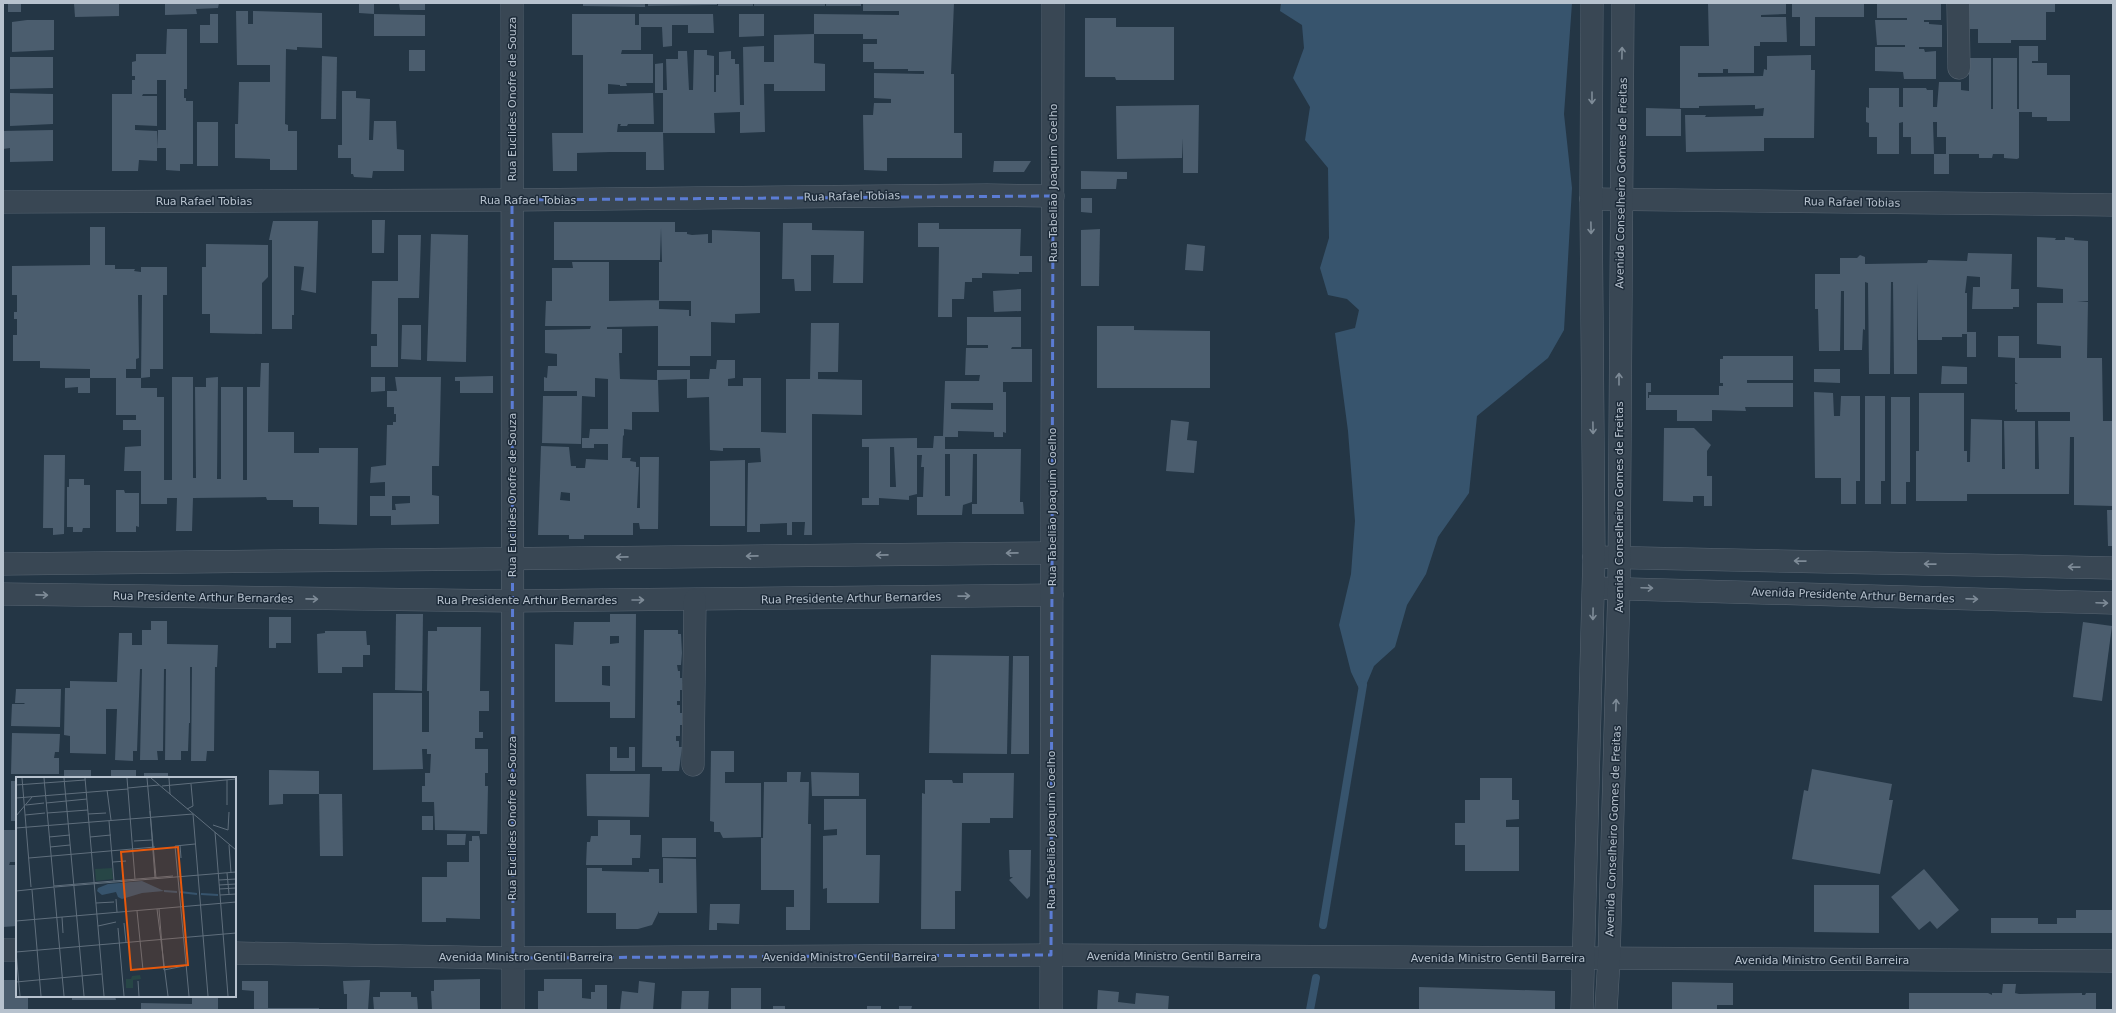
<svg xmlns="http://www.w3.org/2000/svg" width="2116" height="1013" font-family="'DejaVu Sans',sans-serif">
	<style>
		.water { fill: #37546d }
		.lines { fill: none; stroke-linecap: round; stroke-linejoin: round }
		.stream { stroke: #37546d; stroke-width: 8 }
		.building { fill: #4b5d6e; fill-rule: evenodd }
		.minor-casing { stroke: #586572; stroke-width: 23 }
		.tertiary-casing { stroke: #586572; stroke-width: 23 }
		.minor { stroke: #394754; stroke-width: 22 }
		.tertiary { stroke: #394754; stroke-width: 22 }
		.oneway { stroke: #7e8b97 }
		.marked { fill: none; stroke: #5b7cd4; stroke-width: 3; stroke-dasharray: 8 5; stroke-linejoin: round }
		.labels { text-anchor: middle; stroke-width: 3; stroke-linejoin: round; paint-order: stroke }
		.street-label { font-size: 11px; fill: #b7c2ce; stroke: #1e2c3a }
		.inset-river { fill: none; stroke: #37546d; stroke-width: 2 }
		.inset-road { fill: none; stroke: #5f6e7c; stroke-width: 1 }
		.view { fill: #e8590c; fill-opacity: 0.15; stroke: #e8590c; stroke-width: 2 }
		.inset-edge { fill: none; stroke: #b7c2ce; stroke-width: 2 }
	</style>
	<rect width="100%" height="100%" fill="#243645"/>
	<path class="water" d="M1281 3H1572L1564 114 1572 188 1564 330 1548 358 1477 416 1469 493 1438 537 1426 574 1407 605 1395 647 1374 666 1362 695 1351 672 1339 625 1351 574 1355 521 1348 431 1335 333 1355 328 1359 310 1347 299 1328 295 1320 268 1329 238 1328 168 1305 140 1310 107 1293 78 1304 48 1302 25 1280 11Z"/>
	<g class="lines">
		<g class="stream">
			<path d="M1323 925 1363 685"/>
			<path d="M1310 1010 1316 978"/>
		</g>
	</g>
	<g class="building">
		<rect x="8" y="3" width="13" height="9"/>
		<path d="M74 3H119V16L75 17Z"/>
		<path d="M165 3H219L218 8 196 9 197 14 165 15Z"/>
		<path d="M359 3H374V14L425 15V36H374V14L359 13Z"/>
		<path d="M399 3H425V10H400Z"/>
		<path d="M583 3H645V7L583 6Z"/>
		<path d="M648 3H717V5L648 6Z"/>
		<rect x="718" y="3" width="35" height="3"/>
		<rect x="754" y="3" width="71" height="3"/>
		<rect x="826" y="3" width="35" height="3"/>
		<path d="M863 3H954L951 74H954V133H962V158H887V171L864 170 863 115H873L874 103H891V99L874 98V73L924 74V71H908V69H874V62H863V44H877V39H863V34H814V14L899 15V11H863Z"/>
		<path d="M1708 3H1786V14L1761 15V17H1786L1787 42H1760V46H1754V73H1728V69H1723V73H1698V77L1763 76 1764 69 1767 70V56L1811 55V70H1815L1814 138H1764V151L1686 152 1685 115H1706L1705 117 1763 116 1764 108 1755 109V105L1699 106V108H1680V46H1709Z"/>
		<path d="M1792 3H1864V17H1815V46H1800V17H1792Z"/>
		<path d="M1877 3H1941V20H1924V22H1929V24L1942 25V47H1919V49H1924L1925 52 1936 51V79H1904L1903 72 1875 71V47H1905V45H1877L1875 20H1907V18H1877Z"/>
		<path d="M1969 3H2055V12H2046V40H2011V43H1978V29H1969Z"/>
		<path d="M236 11H248V24H253V11L322 13V48L297 47V50L286 49 285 124 288 125V131H297V170H270V159L235 158V124H238L239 82H270V65H237Z"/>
		<path d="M210 14H218V43H200V25H210Z"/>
		<path d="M572 14H635V25H639V14H713L714 33H688V25H672V46L663 47 662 27H641V50H622L621 54H653V83H626L627 86H620V85L608 84V94L653 93 654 124H628L627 126H620L621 124H618L617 132H663L664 170H646V152H610L577 153V171H553L552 133H583V55H572Z"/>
		<path d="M739 14H764V36L739 37Z"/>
		<path d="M1085 18H1116V27H1174V80H1116L1115 77H1085Z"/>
		<path d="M27 20H54V50L12 52V22Z"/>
		<path d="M167 29H187V89H184V98H186V101H193V164H180V171L166 170V148H157L158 130H166V80H157V94H143L142 96H157V126L135 125V130L157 131V161L139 160 138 171H112V94H132V80H135V76H132V62L136 61V54H166Z"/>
		<path d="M814 34V63L825 64V91H774V84H764L765 132 740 133V112L714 113 715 133H663V93H655V64L663 63V90H667L666 59H678V51H687L689 90H693L694 50H707V55L714 56V92H716V75H719V52L731 51V59H735V64H739L740 105H744L743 47 764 46V62H774V35Z"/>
		<path d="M2019 46H2038V61H2032V63H2047V75H2070V121H2047V117H2032V112H2019V158L2017 159 2004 158V154H1993L1992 158H1979V154H1946V137H1937V122H1933L1934 154H1949V174H1934V154H1911V137H1903V122L1899 123V154H1877V137H1869V123L1866 122V107L1869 108V88H1899V107H1903V88H1926L1927 90H1933V107H1937L1939 82H1961V90L1969 91V58H1991V109H1993V58H2017V109H2019Z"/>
		<rect x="409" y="50" width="16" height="21"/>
		<path d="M322 56 337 57 336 119H321Z"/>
		<path d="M10 57H53V88L10 89Z"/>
		<path d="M342 91H356V98L370 99 369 140H373L374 121H396L397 149 404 150V171H373L372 178 354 177 353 174H351V158H338V145H342Z"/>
		<path d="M10 93 53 94V124L10 126Z"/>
		<path d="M1199 105 1198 173H1183V138L1182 158 1117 159 1116 106Z"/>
		<path d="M1646 108 1681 109V136H1646Z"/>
		<rect x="197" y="122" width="21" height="44"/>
		<path d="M53 130V161L10 162V148L3 149V131Z"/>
		<path d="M994 161H1031L1024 172H993Z"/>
		<path d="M1081 171 1127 172V179H1117L1116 189H1081Z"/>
		<path d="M1081 198H1092V213L1081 212Z"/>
		<path d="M372 220H385L384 253H372Z"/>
		<path d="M273 221H318L316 293 301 290 304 267 294 266V315H292V329H272V240H269Z"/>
		<path d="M554 222H675V232H687V234L692 235 708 234V243H712V230L760 232V313L735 314V323L711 322V356H690V366H658V326L607 327V329H622V353H619L620 379 657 380V370H690V379H709L710 369H716L717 360H735V378L728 379V386H743V378H761V432L786 433V379H810L811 323H839L838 372H818V379L862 380V415L812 414V535H804L805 522H792V535H787V523L760 524V532H747L748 463 761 462 760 448H723V451L710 450 709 397 687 398V379L658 380 659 412H632V430L624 429V436L623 435 622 458H631L630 461 636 462V467H639L637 508H640V457H659L658 529H640L639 523H633V535H584V539H569V535H538L541 446 569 447 571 466H576V468H585L586 459 608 460V444H594V448H582V438H589L590 429H608V379L595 378V397L582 396 581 444 542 443 543 396H577V391H544V377L547 378 548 366H557V354L545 353V330L590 329 591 326H545L546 301H552V268H573L572 262H609V301L659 300V309L689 310V316H691V301H659V262H662L661 228 660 260H554ZM561 492 570 493V501L560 500Z"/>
		<path d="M783 223H812V230L864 231 863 283H833L834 255H811V291H795L794 279H782Z"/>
		<path d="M918 223H939V229H1021L1020 256H1032V272H1019V274L982 273V278H972V282H965L964 299H952V317H938L939 247H918Z"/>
		<path d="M90 227H105V265H115V269H135L134 271 141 272V267H167V295H163V369H150V377L141 378V388H157V397H164V480H172V377H193V478H196L195 387H206V378L218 377 217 479H221V387H243V480H247V387H260L261 363H269L268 432H294V453H319V448H358L357 525 319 524V507H293V500H267L266 497 193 498 192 531H176L177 498H167V504H141V471H124L125 447 141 446V430H123V420H136V415H116V378H90V369L40 368V361H13V335H17V319H14V312H17V295H12V266L90 265ZM138 295H142L141 378H126V369H136V359L139 358Z"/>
		<path d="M1100 229 1099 286H1081V230Z"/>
		<path d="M431 234 468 235 466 362 427 361Z"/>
		<path d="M398 235H421L419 298H398V367H371V346H377V334H371L372 281H398Z"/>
		<path d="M2037 237 2056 238 2055 240H2065V237L2074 238V240L2088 241V301H2077L2088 302 2087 358H2102L2103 421H2113V506L2074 505V437H2070L2069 494H1967V501H1916V451H1919V393H1964V451H1967V462H1970L1971 419 2002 420V469H2005L2004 421H2035V469H2039L2038 421H2070V412H2017V409L2015 410V384H2018L2015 382V358L1998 357V336H2019V358H2061V346L2037 344V303H2063V289L2037 287Z"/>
		<path d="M206 244 268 245V277L262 283V334L210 333V314H202V267H206Z"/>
		<path d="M1187 244 1205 246 1203 271 1185 270Z"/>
		<path d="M1968 253 2012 254 2011 289H2019V307H2013V309H1972L1973 287H1980V277L1967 276 1965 293H1967V332H1976V357H1967V334H1962V337H1942V340H1918L1917 284V374H1894L1893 282H1891L1890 374H1869L1868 283 1865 282V330L1863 329 1862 350H1844V291H1841L1840 351H1819L1818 309H1815V274H1840V258H1857L1860 255 1865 257V264L1927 263 1928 260 1967 261Z"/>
		<path d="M1021 289V311L994 312 993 291Z"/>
		<path d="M967 317H1021V347H1012L1011 349H1032V382H1003V392H1006V433L1003 432V437H994V432L958 431V437H945V449H1021L1020 502H1023L1024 514H972V504H977V454H973L972 502 963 505 962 515H917V497H923L924 467H921L922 455H917V494L909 496V500L879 498V505H862V498H869V447H862V439L917 438V448H933L934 436H943L945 381H979L980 375H965L966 348H988V345H967ZM951 403H993V410L951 409ZM890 447H894L896 487H890ZM945 454H950V496H945Z"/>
		<path d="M402 325H421V360L401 359Z"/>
		<path d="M1097 326H1134V330L1210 331V388H1097Z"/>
		<path d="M1723 356H1793V380H1747V383H1793V407H1745L1746 411 1712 410V421H1677V410H1646V383H1651V392H1648V398H1649V395H1719V386H1723V383H1720V359H1723Z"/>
		<path d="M1942 366 1967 367V384H1941Z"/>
		<path d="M1814 369H1840V383L1814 382Z"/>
		<path d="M493 376V393H460V381H455V377Z"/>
		<path d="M371 377H385V391L371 392Z"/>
		<path d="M395 377H441L439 466H432V495L439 496V524L391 525V516H370V496H385V482L370 483 371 467 386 465 387 425H393V422H396V414H394V407H387V391H397ZM392 496H410V503L395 504 396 510H392Z"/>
		<path d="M65 378H90V393H78V387L65 388Z"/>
		<path d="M1814 392 1833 393 1834 416H1840L1841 396H1860V481H1856V504H1841V478H1815Z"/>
		<path d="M1865 396H1885V481H1881V504H1865Z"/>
		<path d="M1891 397H1910V482H1906V504H1891Z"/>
		<path d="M1171 420 1189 422 1187 440 1197 441 1194 473 1166 471Z"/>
		<path d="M1664 428H1694L1711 445 1707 451V476H1712V506H1704V496H1693V502L1663 501Z"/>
		<path d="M44 455H65L64 534 53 535V528H43Z"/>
		<path d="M745 460V526H710V461Z"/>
		<path d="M69 479H84V485H90V528H83L82 532H73V527H67V487H69Z"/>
		<path d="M116 490H124L125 493H139V527L136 526V532H116Z"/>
		<path d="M2107 510H2113V546H2108Z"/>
		<path d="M396 614H423L422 691 395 690Z"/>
		<path d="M610 614H636L635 718H610V702H555V644L573 645 574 622H610ZM610 636H619V643L610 644ZM602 666H610V686L602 685Z"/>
		<path d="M269 617H291V643H276V648H269Z"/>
		<path d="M151 621H167V644L218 645 217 667H215L214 751H207L206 761H191L192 667H190V723H189L188 751H181V760H165L166 669H164L163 751H157L158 760H140L142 669H140L137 751H133V761L115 760 117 709H106V754L70 753V736L64 735 65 688H70V681L117 682 119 633H132V645H142V630H151Z"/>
		<path d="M2083 622 2112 626 2102 701 2073 697Z"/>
		<path d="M437 627H481L480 691H489V711H479V732H483V738H475V749H488V773H485V786H488L487 834H480V831L435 830 434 802H422V786H425V773H430L431 754H427V749H422L423 769 373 770V693H422V732H429V691H427L428 631H437Z"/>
		<path d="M644 630H678V634H681L682 653 681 665H677L678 671H680V678H682V690H680V701H677V705H680V713H682V725H680V736H676V741H679V747H682L679 771H662V767H642Z"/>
		<path d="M325 631H366L367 645H370V655H363V667H342V673H318L317 634 325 633Z"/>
		<path d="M931 655 1009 656 1007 754 929 753Z"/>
		<path d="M1013 656H1029V754H1011Z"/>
		<path d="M16 689H61L60 727 11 726 12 704H25L24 703H15Z"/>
		<path d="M12 733 60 734 59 752H55L54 758H59V774H11Z"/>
		<path d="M610 747H617V758H629V747H635V771H610Z"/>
		<path d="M711 751H734V772H725V783H761V837L723 838 720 832H714V822L710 821Z"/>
		<path d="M1812 769 1892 784 1889 800H1893L1880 874 1792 859 1804 790 1808 791Z"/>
		<rect x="64" y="770" width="27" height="8"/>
		<rect x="111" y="770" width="25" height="8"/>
		<path d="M269 770 319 771V794H283V804L269 805Z"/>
		<path d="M787 772H801L800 782H809L808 824H811L810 930H786V907H794V890H761V838H763L764 782H787Z"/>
		<path d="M811 772 859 773V796H812Z"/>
		<rect x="144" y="773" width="24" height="5"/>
		<path d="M963 773H1014L1013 818H990V823H962L961 891H955V929H921L922 793 925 794V780H952L953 783H963Z"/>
		<path d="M586 774H650L649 817 587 816Z"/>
		<path d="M1480 778H1512V800H1519V819L1506 820V827H1519V871H1465V845H1455V823H1465V800H1480Z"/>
		<rect x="11" y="781" width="6" height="40"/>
		<path d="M319 794H342L343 856H320Z"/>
		<path d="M824 799H866V855H880L879 903H827V888L823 889V836L837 835V829L824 830Z"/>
		<rect x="422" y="816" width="11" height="14"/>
		<path d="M598 820H630V835H641L640 858H632V865H586L587 842H590L591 836H598Z"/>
		<path d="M3 830H17V862H10L9 865H17V926L3 927Z"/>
		<path d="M447 834H466L465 845H447Z"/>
		<path d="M472 836H479L480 841V919L446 918V922H422V877H447V862H469V841H472Z"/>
		<rect x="662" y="838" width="34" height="19"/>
		<path d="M1009 850H1031L1030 896 1027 899 1009 880 1013 877H1010Z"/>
		<path d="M663 858 696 859 697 913H659V911L652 925 638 929H616V913H587V868H602V871L649 872V869H659V883H663Z"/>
		<path d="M1924 869 1959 910 1937 929 1930 921 1919 930 1891 897Z"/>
		<path d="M1814 885H1879V933L1814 932Z"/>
		<path d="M710 904H740L739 924 717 923V930H709Z"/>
		<path d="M2076 910H2113V933H1991V918H2038V924H2057V918H2076Z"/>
		<path d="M480 979V1010H432L431 991H434V980Z"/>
		<path d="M544 979H582V998L591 999V992H595V985H607V1010H538V991H544Z"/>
		<path d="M3 980H17V996H28V1009H3Z"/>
		<path d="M370 980 368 1010H347V994H344L343 981Z"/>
		<path d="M242 981H268V1008H319V1010H254V991L242 990Z"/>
		<path d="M639 981 655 983 653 1010H620L622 991 638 993Z"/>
		<path d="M1672 982 1733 983V1005H1717V1010H1672Z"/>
		<path d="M2003 984H2016L2015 993 2019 994 2082 993V995H2085L2086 993H2096V1010H1909V993H1988L1992 995V993H2002Z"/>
		<path d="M1419 987 1555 991V1010H1419Z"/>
		<rect x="731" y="988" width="30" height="22"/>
		<path d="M1098 990 1119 992 1118 1002 1135 1004 1136 993 1169 996 1168 1010H1097Z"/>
		<path d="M682 991H709L708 1010H681Z"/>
		<path d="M380 992H411V997H417L418 1010H374L373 997H380Z"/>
		<path d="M72 996H115L116 1000H72Z"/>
		<path d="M192 996H218V1010H141V1003L192 1004Z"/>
		<rect x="773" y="1006" width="12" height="4"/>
		<rect x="867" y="1006" width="14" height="4"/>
		<path d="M899 1006H912L911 1010H899Z"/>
	</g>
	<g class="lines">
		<defs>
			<g id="minor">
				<path d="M512 3 513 1010"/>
				<path d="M1958 3 1959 68"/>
				<path d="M1591 199 2113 205"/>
				<path d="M3 202 512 200 987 195 1053 196"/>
				<path d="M1594 557 2113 568"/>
				<path d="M3 564 1051 553"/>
				<path d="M1594 588 2113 603"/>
				<path d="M3 594 511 601 1052 595"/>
				<path d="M693 765 695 600"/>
				<path d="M3 950H17"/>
				<path d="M235 953 513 958 1051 955 2113 961"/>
				<path d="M1051 1010 1053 3"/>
			</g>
			<g id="tertiary">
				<path d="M1582 1010 1594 557 1591 199 1592 3"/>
				<path d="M1606 1010 1609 959 1619 587 1623 3"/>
			</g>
		</defs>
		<use href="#minor" class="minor-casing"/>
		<use href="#tertiary" class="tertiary-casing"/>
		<use href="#minor" class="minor"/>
		<use href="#tertiary" class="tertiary"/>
	</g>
	<defs><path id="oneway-shaft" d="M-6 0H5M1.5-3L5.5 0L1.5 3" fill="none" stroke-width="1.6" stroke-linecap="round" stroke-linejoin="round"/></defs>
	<g class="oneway">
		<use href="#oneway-shaft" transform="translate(1622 53) rotate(-89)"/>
		<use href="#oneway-shaft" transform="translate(1592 98) rotate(90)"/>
		<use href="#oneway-shaft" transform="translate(1591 228) rotate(89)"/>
		<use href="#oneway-shaft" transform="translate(1619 379) rotate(-90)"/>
		<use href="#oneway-shaft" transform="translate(1593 428) rotate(89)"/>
		<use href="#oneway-shaft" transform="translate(1012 553) rotate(179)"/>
		<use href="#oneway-shaft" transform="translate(882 555) rotate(179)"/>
		<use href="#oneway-shaft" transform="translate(752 556) rotate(179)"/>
		<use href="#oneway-shaft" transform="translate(622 557) rotate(179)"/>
		<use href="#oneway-shaft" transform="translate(1800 561) rotate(-179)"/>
		<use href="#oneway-shaft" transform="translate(1930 564) rotate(-179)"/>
		<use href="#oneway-shaft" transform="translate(2074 567) rotate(-179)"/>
		<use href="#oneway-shaft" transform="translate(1647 588) rotate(2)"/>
		<use href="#oneway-shaft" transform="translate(42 595) rotate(1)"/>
		<use href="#oneway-shaft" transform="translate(964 596) rotate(-1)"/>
		<use href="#oneway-shaft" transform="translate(312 599) rotate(1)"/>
		<use href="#oneway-shaft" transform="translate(1972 599) rotate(2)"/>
		<use href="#oneway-shaft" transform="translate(638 600)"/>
		<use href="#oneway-shaft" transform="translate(2102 603) rotate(2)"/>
		<use href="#oneway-shaft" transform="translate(1593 614) rotate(91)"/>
		<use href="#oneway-shaft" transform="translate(1616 705) rotate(-88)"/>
	</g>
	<path class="marked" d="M1053 196 1051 955 513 958 512 200Z"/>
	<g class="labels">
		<g class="street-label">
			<text transform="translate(512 99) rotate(-90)" y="4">Rua Euclides Onofre de Souza</text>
			<text transform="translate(1053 183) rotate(-90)" y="4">Rua Tabelião Joaquim Coelho</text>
			<text transform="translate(1621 183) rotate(-89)" y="4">Avenida Conselheiro Gomes de Freitas</text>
			<text transform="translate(852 196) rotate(-1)" y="4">Rua Rafael Tobias</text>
			<text x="528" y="204">Rua Rafael Tobias</text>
			<text x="204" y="205">Rua Rafael Tobias</text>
			<text transform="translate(1852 202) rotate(1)" y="4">Rua Rafael Tobias</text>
			<text transform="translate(512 495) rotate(-90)" y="4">Rua Euclides Onofre de Souza</text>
			<text transform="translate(1052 507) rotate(-90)" y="4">Rua Tabelião Joaquim Coelho</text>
			<text transform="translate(1619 507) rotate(-90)" y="4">Avenida Conselheiro Gomes de Freitas</text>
			<text transform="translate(1853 595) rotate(2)" y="4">Avenida Presidente Arthur Bernardes</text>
			<text transform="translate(203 597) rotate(1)" y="4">Rua Presidente Arthur Bernardes</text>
			<text transform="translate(851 598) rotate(-1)" y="4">Rua Presidente Arthur Bernardes</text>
			<text x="527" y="604">Rua Presidente Arthur Bernardes</text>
			<text transform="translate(512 818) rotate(-90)" y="4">Rua Euclides Onofre de Souza</text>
			<text transform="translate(1051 830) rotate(-90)" y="4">Rua Tabelião Joaquim Coelho</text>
			<text transform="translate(1613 831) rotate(-88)" y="4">Avenida Conselheiro Gomes de Freitas</text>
			<text x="1174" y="960">Avenida Ministro Gentil Barreira</text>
			<text x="526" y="961">Avenida Ministro Gentil Barreira</text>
			<text x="850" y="961">Avenida Ministro Gentil Barreira</text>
			<text x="1498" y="962">Avenida Ministro Gentil Barreira</text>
			<text x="1822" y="964">Avenida Ministro Gentil Barreira</text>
		</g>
	</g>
	<g transform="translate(16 777)">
		<rect width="220" height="220" fill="#243645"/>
		<path d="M96 91 97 102 80 104 79 92ZM116 199 124 198 125 202 117 203V211H110V202H115Z" fill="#274646"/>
		<path d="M126 104 148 114 126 116 106 122 102 120 100 115 86 118 81 114 82 111 92 107Z" fill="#37546d"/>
		<path class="inset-river" d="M148 114 161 115M164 115 181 117M185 117 202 118"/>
		<path class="inset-road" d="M6 1 15 110M28 1 48 219M48 1 68 219M69 1 88 219M111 1 119 102M131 1 140 101M135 1 220 73M153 1 154 17M0 8 69 3M146 9 220 2M112 11 143 8M91 13 95 43M0 21 112 12M30 26 71 22M10 28 28 26M211 28V3M171 32 177 29 175 7M134 34 139 101M31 36 72 33M72 37 90 36M177 37 192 219M9 38 29 36M0 39 16 20M93 44 98 104M197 48 212 53 213 35M0 51 177 37M199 55 212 219M33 60 54 58M74 60 95 58M118 64 136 63M164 68 165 81M213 68 215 96M34 70 54 68M13 81 139 70M97 85 110 84M211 96 213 117M203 103 220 102M203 108 220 107M38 109 157 99M39 110 220 95M203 112 220 111M16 113 25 219M0 114 38 110M204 118 220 117M100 122 101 135M80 126 98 125M141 132 152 219M143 132 148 193M121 134 127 193M46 140 47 156M0 144 220 125M108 146 110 165M82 149 100 145M102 151 108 219M0 175 220 156M0 175 4 219M148 193 168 189M122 204 123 219M0 205 86 197M173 219 159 69 179 67"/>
		<path class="view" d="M162 70 172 188 115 193 105 75Z"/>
		<rect width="220" height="220" class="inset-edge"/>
	</g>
	<rect width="2116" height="1013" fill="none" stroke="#b7c2ce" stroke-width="8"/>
</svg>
